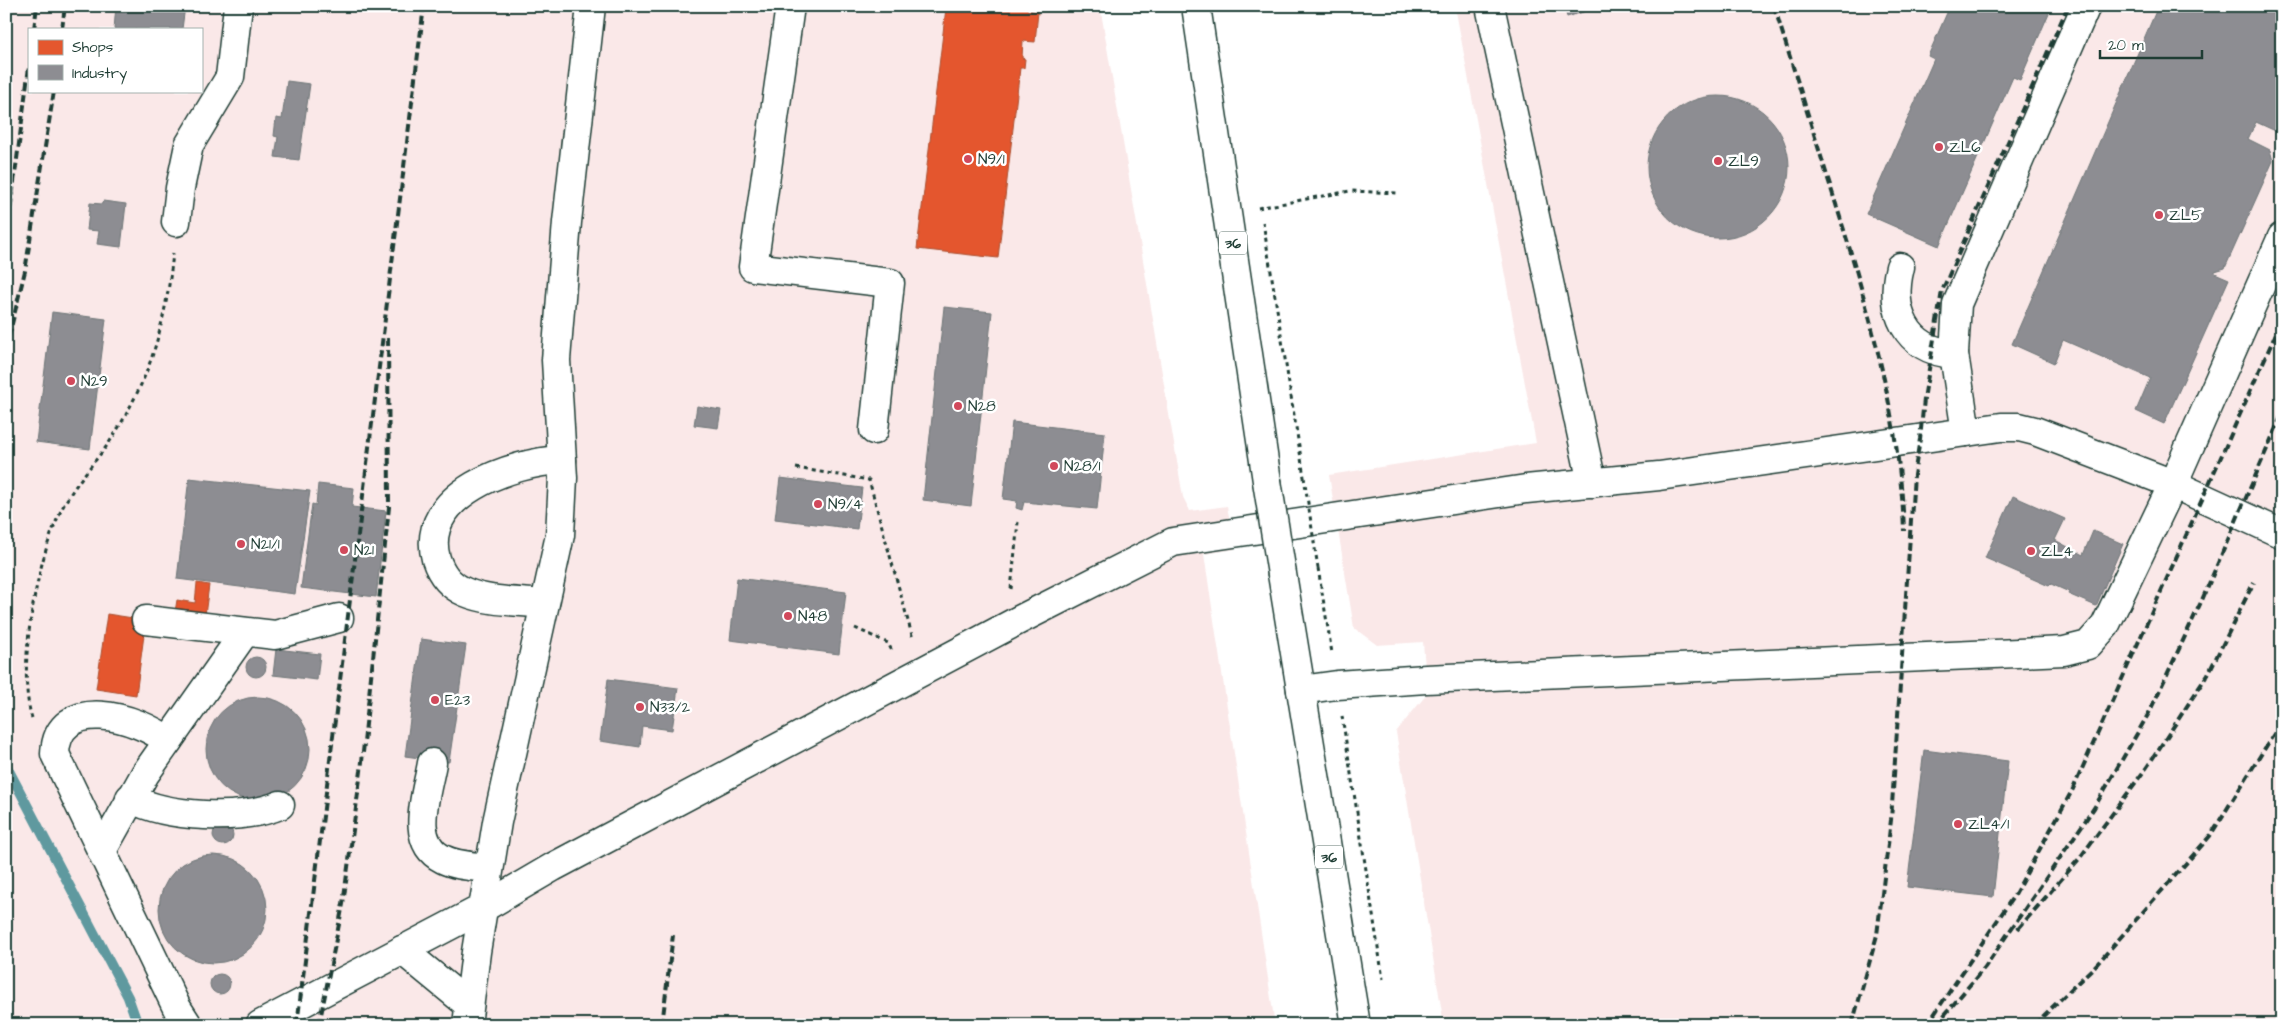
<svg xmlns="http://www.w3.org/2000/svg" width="2288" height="1031" font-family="'Architects Daughter',sans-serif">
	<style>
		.built { fill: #fae8e8; fill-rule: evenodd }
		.shops { fill: #e4572e; stroke: #a94f30 }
		.industry { fill: #8d8d92; stroke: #6c7576 }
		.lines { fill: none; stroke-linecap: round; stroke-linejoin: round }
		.stream { stroke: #5f999f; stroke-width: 10 }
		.minor-casing { stroke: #1f3d34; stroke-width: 31 }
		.major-casing { stroke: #1f3d34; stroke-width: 31 }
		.path { stroke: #1f3d34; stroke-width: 3; stroke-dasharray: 4 4; stroke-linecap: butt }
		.minor { stroke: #fff; stroke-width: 28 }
		.major { stroke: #fff; stroke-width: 28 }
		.rail { stroke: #1f3d34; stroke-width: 4; stroke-dasharray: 8 4; stroke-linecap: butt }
		.major-bridge-casing { stroke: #1f3d34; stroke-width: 31; stroke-linecap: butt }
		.path-bridge { stroke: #1f3d34; stroke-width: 3; stroke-dasharray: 4 4; stroke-linecap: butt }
		.major-bridge { stroke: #fff; stroke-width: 28 }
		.poi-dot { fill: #d1495b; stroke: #fff; stroke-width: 2 }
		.labels { text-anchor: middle; stroke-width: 5; stroke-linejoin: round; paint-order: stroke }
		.shield { fill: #fff; stroke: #627771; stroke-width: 1 }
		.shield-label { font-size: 14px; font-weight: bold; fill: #1f3d34 }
		.poi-label { font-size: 15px; fill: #1f3d34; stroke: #fff; text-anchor: start }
	</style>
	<rect width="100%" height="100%" fill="#fff"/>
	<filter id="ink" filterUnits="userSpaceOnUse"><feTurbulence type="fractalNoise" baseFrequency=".02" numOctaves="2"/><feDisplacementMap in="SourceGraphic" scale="10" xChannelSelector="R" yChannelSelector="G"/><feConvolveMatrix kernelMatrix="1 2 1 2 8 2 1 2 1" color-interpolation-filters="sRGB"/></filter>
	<g filter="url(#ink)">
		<g class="built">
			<path d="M6 6H1100L1183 497 1190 511 1227 506 1235 549 1204 554 1275 1025H6ZM29 29H201V91H29Z"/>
			<path d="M1455 6H2282V1025H1444L1396 732 1427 694 1423 642 1377 645 1354 628 1329 475 1536 443Z"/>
		</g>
		<g class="shops">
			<path d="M927 6H1027V10L1038 12 1035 42 1023 41 1022 58 1025 59 1024 68H1020L998 258 917 249 946 8Z"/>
			<path d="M197 583 209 585 205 615 175 612 177 600 195 603Z"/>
			<path d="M107 614 146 620 136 695 96 689Z"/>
		</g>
		<g class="industry">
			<path d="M116 6H185L182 29H114Z"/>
			<path d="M1564 6H1602L1567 17Z"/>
			<path d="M1950 6H2052L2020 80 2013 77 1939 246 1866 214 1934 59 1928 56Z"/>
			<path d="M2146 6H2282V134L2256 122 2248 139 2270 150 2273 161 2225 268 2215 271V273L2229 279 2164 424 2136 411 2150 378 2063 340 2054 363 2012 344 2156 11Z"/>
			<path d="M287 81 310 84 299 160 275 157 278 137 274 136 276 118 282 119Z"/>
			<circle cx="1718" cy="167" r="71"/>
			<path d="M103 201 126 204 121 247 97 244 99 231 87 230 90 203 102 204Z"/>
			<path d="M944 307 992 312 971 506 923 500Z"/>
			<path d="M52 312 106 319 90 449 36 442Z"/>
			<path d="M697 406 721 410 718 428 694 425Z"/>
			<path d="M1012 422 1105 433 1097 509 1024 502 1022 510 1016 508 1017 501 1003 499Z"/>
			<path d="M189 478 310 491 295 594 177 579Z"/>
			<path d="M780 478 862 488 857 529 775 519Z"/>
			<path d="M318 484 354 488 352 507 386 511 376 597 301 588 312 504 316 505Z"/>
			<path d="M2013 496 2065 519 2055 540 2083 555 2093 531 2123 544 2096 606 2068 594 2069 592 2051 584 2049 586 1985 558Z"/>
			<path d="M737 578 846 592 839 654 730 640Z"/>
			<path d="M421 639 466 645 449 762 405 756Z"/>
			<path d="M276 649 320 654 317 680 273 675Z"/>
			<circle cx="256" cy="667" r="10"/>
			<path d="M608 679 678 688 672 730 642 726 640 747 600 741Z"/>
			<circle cx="258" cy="749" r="52"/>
			<path d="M1924 750 2008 761 1993 897 1907 887Z"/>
			<circle cx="223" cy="835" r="10"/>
			<circle cx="213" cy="909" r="54"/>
			<circle cx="220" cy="984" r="10"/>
		</g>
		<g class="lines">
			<path class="stream" d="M6 765 128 997 138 1025"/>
			<defs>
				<g id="minor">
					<path d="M790 6 753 267 890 283 874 430"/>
					<path d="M1490 6 1592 483"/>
					<path d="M176 222 180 188 189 145 230 77 238 6"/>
					<path d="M1900 267C1889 310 1905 350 1954 354"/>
					<path d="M1966 432 1954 354 1957 304 2086 6"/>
					<path d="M543 604C517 601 489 602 465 592 449 585 441 574 436 559 418 494 513 462 562 460"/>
					<path d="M146 620 275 635 339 618"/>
					<path d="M1301 690 1337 685 1426 679 2064 651 2088 645 2105 626 2173 484 2282 237"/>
					<path d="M168 741C138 717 57 693 55 754L177 1008 188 1025"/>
					<path d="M432 763C427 793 408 842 443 859 456 866 474 866 489 868"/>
					<path d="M130 798C168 818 241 821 280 805"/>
					<path d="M102 851 145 774 245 632"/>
					<path d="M402 950 469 1005"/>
					<path d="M260 1025 483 908 553 867 1019 620 1173 542 1526 489 1659 476 2001 427H2019L2035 431 2173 484 2282 534"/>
					<path d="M467 1025 476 952 497 822 560 535 563 478 556 360 567 222 591 6"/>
				</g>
				<g id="major">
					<path d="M1196 6 1267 481"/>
					<path d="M1282 574 1356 1025"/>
				</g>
			</defs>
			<use href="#minor" class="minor-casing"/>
			<use href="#major" class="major-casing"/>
			<g class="path">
				<path d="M1258 208 1350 191 1398 193"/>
				<path d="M1263 222 1304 477"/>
				<path d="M796 468 869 480 913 639"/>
				<path d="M1318 568 1332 653"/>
				<path d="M1011 589 1018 522"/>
				<path d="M855 628 888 643 893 653"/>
				<path d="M1342 716 1383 979"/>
				<path d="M32 718C16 669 37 561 59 515 70 490 89 469 106 447 116 433 125 417 133 401 157 356 168 303 173 253"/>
				<path d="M1389 1018 1390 1025"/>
			</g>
			<use href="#minor" class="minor"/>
			<use href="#major" class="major"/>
			<g class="rail">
				<path d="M1774 6C1794 70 1814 134 1834 198 1868 306 1900 417 1904 531"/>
				<path d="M34 29 37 6"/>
				<path d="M62 29 65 6"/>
				<path d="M6 243 29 67"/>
				<path d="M6 348 25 271 54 91"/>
				<path d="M2018 929 2079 859 2147 767 2208 674 2254 582"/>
				<path d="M297 1025 424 6"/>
				<path d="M319 1025 343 904 361 771 389 507 388 335"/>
				<path d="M662 1025 673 935"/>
				<path d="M1852 1025 1877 935 1891 820 1914 475 1920 439 1924 399 1942 291 2068 6"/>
				<path d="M1927 1025 2015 894 2073 789 2282 320"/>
				<path d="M1936 1025 1985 967 2094 808 2149 713 2202 600 2282 414"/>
				<path d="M2034 1025 2097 964 2210 836 2282 721"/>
			</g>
			<defs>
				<path id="major-bridge" d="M1267 481 1282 574"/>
			</defs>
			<use href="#major-bridge" class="major-bridge-casing"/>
			<path class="path-bridge" d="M1304 477 1318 568"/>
			<use href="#major-bridge" class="major-bridge"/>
		</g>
	</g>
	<g class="poi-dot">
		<circle cx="1939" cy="147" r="5"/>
		<circle cx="968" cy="159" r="5"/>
		<circle cx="1718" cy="161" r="5"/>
		<circle cx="2159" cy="215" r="5"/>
		<circle cx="71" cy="381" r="5"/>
		<circle cx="958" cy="406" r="5"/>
		<circle cx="1054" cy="466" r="5"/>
		<circle cx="818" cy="504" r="5"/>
		<circle cx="241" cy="544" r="5"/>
		<circle cx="344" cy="550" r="5"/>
		<circle cx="2031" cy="551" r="5"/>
		<circle cx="788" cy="616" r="5"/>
		<circle cx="435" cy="700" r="5"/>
		<circle cx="640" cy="707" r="5"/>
		<circle cx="1958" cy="824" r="5"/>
	</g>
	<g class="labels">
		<g class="shield">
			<rect x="1219" y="231.5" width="28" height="23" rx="4"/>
			<rect x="1315" y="845.5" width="28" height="23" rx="4"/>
		</g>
		<g class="shield-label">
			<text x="1233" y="248">36</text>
			<text x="1329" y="862">36</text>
		</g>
		<g class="poi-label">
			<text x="1949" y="152">ZL6</text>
			<text x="978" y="164">N9/1</text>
			<text x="1728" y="166">ZL9</text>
			<text x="2169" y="220">ZL5</text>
			<text x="81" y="386">N29</text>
			<text x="968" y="411">N28</text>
			<text x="1064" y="471">N28/1</text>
			<text x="828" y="509">N9/4</text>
			<text x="251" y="549">N21/1</text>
			<text x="354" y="555">N21</text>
			<text x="2041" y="556">ZL4</text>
			<text x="798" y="621">N48</text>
			<text x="445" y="705">E23</text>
			<text x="650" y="712">N33/2</text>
			<text x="1968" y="829">ZL4/1</text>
		</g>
	</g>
	<rect width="2288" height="1031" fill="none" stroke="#fff" stroke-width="25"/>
	<rect x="12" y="12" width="2263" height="1006" fill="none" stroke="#1f3d34" stroke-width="2" filter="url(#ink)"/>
	<rect x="28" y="28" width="175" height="65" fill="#ffffff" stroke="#a5b1ae"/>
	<rect x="38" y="40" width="25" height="15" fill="#e4572e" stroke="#a5b1ae"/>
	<text x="72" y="52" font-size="15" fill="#1f3d34">Shops</text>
	<rect x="38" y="65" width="25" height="15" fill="#8d8d92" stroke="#a5b1ae"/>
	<text x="72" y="78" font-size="15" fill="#1f3d34">Industry</text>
	<path d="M2100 50v8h102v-8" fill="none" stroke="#1f3d34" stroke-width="2.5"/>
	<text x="2108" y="50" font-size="15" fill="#1f3d34" stroke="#ffffff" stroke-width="4" paint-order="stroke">20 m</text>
</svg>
